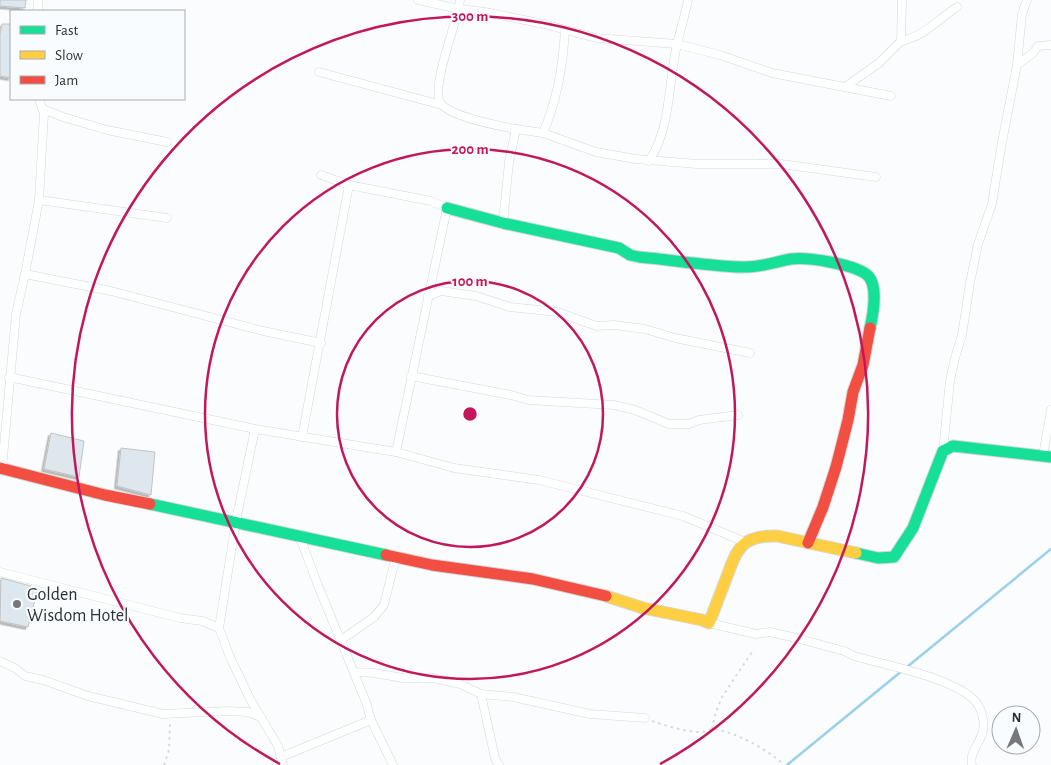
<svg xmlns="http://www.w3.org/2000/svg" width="1051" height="765" font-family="'Alegreya Sans',sans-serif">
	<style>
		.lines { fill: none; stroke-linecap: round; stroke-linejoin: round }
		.stream { stroke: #9bd0ec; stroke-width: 2.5 }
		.building { fill: #dfe7ee; stroke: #c1c3c4; filter: url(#shadow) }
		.street-casing { stroke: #d5d7d8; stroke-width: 9 }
		.fast-casing { stroke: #d5d7d8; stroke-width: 13 }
		.slow-casing { stroke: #d5d7d8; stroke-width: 13 }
		.jam-casing { stroke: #d5d7d8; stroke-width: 13 }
		.path { stroke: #d9d9da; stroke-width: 2; stroke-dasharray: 2.5 4; stroke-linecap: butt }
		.street { stroke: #feffff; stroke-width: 8 }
		.fast { stroke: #16e098; stroke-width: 11 }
		.slow { stroke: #ffcf43; stroke-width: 11 }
		.jam { stroke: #f24e42; stroke-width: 11 }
		.ring { fill: none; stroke: #c2185b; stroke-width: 2.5 }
		.poi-dot { fill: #75777a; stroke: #f9fcfe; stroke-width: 2 }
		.labels { text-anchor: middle; stroke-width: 4; stroke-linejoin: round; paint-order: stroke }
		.poi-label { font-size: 18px; fill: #2e3033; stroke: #f9fcfe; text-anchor: start }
		.centre { fill: #c2185b; stroke: #f9fcfe; stroke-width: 2.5 }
		.ring-label { font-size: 15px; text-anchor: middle; font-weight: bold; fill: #c2185b; stroke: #f9fcfe; stroke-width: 4; stroke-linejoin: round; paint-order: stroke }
	</style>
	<defs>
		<filter id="shadow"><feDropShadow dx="-2.5" dy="2.5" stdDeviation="0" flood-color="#0004"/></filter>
	</defs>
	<rect width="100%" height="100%" fill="#fafcfd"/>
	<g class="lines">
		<g class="stream">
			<path d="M907 667 1051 549"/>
			<path d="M787 765 903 670"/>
		</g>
	</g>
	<g class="building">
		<path d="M0 0H26L25 8 0 6Z"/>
		<path d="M2 24H11V78L0 76V34Z"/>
		<path d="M51 433 84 441 79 477 44 469Z"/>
		<path d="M121 448 155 452 151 495 117 486Z"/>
		<path d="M1 578 38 588 28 627 0 621Z"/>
	</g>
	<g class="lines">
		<defs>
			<g id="street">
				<path d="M38 0V11"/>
				<path d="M418 0 459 9 485 12 544 24 596 38 677 44 720 55 772 73 891 96"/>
				<path d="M460 0C458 22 428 91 442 105 454 117 499 126 516 129L509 162 503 223"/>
				<path d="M901 41C925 36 937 20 957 7"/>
				<path d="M1017 65 1033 53 1038 46 1051 45"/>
				<path d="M319 72 442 105"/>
				<path d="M845 87 879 63 901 41 902 0"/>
				<path d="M43 109 63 117 107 130 167 142"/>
				<path d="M516 129 543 133 596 152 636 159 697 164H781L876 177"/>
				<path d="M543 133C557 101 563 65 565 30"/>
				<path d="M649 161C669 131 668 95 674 60 677 40 684 20 688 0"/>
				<path d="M321 175 349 185 431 201 447 208 396 452"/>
				<path d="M39 200 167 218"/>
				<path d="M25 274 111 291 263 331 321 343"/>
				<path d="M428 296 441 291 476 296 510 307 558 312 596 326 614 325 645 329 675 338 750 353"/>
				<path d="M411 376 511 395 528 400 614 405 635 410 669 424H689L699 420 738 415"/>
				<path d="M9 377 255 429 396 452 454 468 539 480 683 516 745 542"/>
				<path d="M302 437 349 185"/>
				<path d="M943 451 950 381 955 358 962 335 970 283 978 244 992 204 995 185 1002 142 1017 65 1022 14 1027 0"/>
				<path d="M1043 455 1051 410"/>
				<path d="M2 468 16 314 25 274 39 200 44 114 39 99"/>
				<path d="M299 535 319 588 366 702 371 720 393 765"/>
				<path d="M0 572 180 618 202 621 219 628 230 657 250 699 278 746 283 765"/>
				<path d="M709 623 756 634 770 632 796 638 844 651 854 656C885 665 955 678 975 701 979 705 982 713 983 719 987 740 968 749 972 765"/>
				<path d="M219 628 236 521 255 429"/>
				<path d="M341 640 374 617 384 605 396 556"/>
				<path d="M0 661 15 668 25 676 43 680 88 696 163 714 228 711 248 712 261 717"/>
				<path d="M354 672 374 673 403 678H433L460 684 481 694 495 758 499 765"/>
				<path d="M481 694 513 697 590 714 645 718"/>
				<path d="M281 757 371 720"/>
			</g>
			<g id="fast">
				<path d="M447 208 503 223 619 248 630 255 639 257C673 260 708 266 742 267 760 268 774 262 791 259 808 257 852 264 866 274 879 283 873 315 870 328"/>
				<path d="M150 504 386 555"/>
				<path d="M856 553 878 558 894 557 913 528 943 451 953 446 1051 457"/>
			</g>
			<path id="slow" d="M606 596 643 608 702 620 709 623C715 608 720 594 726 579 737 549 741 535 777 536L856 553"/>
			<g id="jam">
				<path d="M0 468 105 495 150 504"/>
				<path d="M808 543 823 507 836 467 848 420 853 392 863 365 870 328"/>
				<path d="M386 555 432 565 533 579 606 596"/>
			</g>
		</defs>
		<use href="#street" class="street-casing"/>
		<use href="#fast" class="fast-casing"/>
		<use href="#slow" class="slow-casing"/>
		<use href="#jam" class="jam-casing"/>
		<g class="path">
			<path d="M652 721C668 726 685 732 702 732 706 732 709 729 713 729 734 731 768 750 783 764"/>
			<path d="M712 729 716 712 722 697 754 649"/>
			<path d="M164 765 169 750 170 721"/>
		</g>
		<use href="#street" class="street"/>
		<use href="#fast" class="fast"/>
		<use href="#slow" class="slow"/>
		<use href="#jam" class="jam"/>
	</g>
	<g class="ring">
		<circle cx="470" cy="414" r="133"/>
		<circle cx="470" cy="414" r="265"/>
		<path d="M280 764A398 398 0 1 1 660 764"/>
	</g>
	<circle class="poi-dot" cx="17" cy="604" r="5"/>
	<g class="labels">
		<g class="poi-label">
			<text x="27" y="600">Golden<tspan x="27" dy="21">Wisdom Hotel</tspan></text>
		</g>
	</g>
	<circle cx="470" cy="414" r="8" class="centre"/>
	<g class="ring-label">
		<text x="470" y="21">300 m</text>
		<text x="470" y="154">200 m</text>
		<text x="470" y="286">100 m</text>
	</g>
	<rect x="10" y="10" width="175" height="90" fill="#f9fcfe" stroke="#a8aaad"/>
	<rect x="20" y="26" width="25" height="8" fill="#16e098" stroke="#a8aaad"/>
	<text x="55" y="35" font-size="15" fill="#2e3033">Fast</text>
	<rect x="20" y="51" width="25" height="8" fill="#ffcf43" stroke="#a8aaad"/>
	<text x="55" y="60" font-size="15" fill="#2e3033">Slow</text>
	<rect x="20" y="76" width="25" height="8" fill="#f24e42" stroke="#a8aaad"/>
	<text x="55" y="85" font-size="15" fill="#2e3033">Jam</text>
	<g transform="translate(1016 730) rotate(2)"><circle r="24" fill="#f9fcfe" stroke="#a8aaad"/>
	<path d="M0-4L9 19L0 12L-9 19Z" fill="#75777a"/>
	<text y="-8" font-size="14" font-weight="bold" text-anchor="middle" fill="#2e3033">N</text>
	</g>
</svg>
